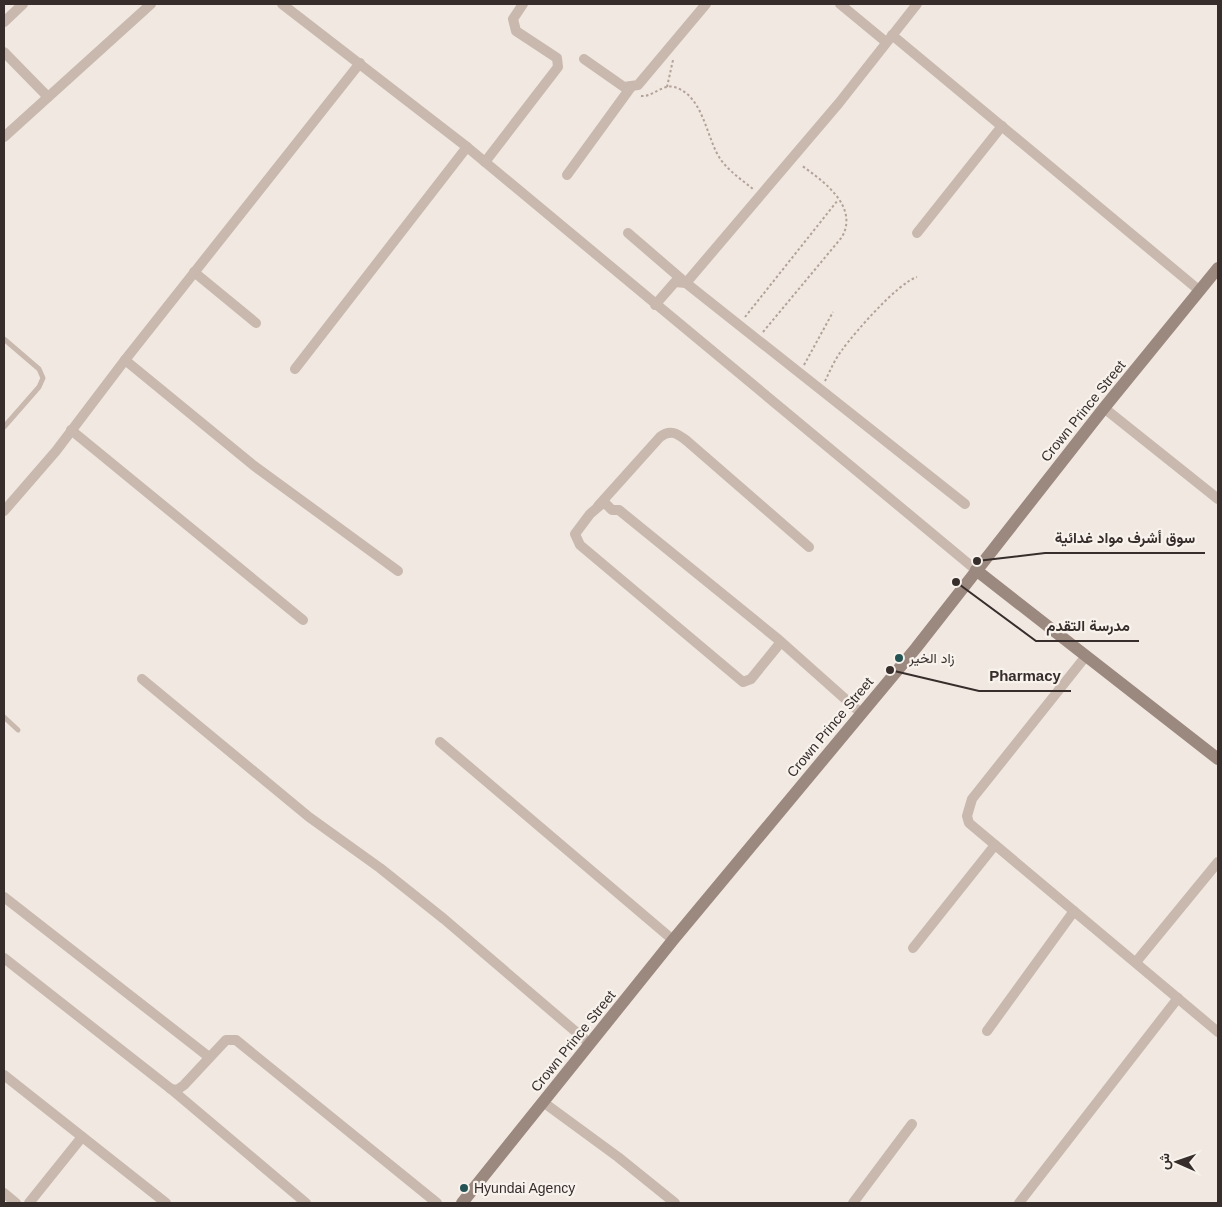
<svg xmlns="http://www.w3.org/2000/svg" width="1222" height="1207" font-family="Arial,Vazirmatn,sans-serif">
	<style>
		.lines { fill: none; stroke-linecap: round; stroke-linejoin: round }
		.path { stroke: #b3a298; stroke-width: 2; stroke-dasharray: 2.5 2.5; stroke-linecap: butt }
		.lane { stroke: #c8b8ae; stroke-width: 5 }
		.street { stroke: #c8b8ae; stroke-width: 10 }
		.secondary { stroke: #9b887f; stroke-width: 12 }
		.poi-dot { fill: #255354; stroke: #f8f2ed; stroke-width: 2 }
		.labels { text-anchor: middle; stroke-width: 4.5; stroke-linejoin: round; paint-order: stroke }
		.street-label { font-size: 14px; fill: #372e2b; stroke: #f8f2ed }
		.poi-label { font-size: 14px; fill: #372e2b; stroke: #f8f2ed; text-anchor: start }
		.leader { fill: none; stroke: #372e2b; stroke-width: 2 }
		.callout-dot { fill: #372e2b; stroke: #f8f2ed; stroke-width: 2 }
		.callout-label { font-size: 15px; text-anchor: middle; font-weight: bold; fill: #372e2b; stroke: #f8f2ed; stroke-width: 4.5; stroke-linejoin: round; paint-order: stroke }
	</style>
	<rect width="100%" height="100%" fill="#f1e8e1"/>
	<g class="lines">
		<g class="path">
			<path d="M667 87 673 60"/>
			<path d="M641 96C653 97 662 84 674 87 704 95 706 139 721 160 730 172 742 180 753 189"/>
			<path d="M745 317 838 200"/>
			<path d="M763 332 842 237C859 206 823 181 801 165"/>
			<path d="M804 365 833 312"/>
			<path d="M825 381C830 371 835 359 842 350 855 332 898 283 917 277"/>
		</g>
		<g class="lane">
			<path d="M4 339 39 369 43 378 39 387 4 427"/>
			<path d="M4 717 18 730"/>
		</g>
		<g class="street">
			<path d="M282 4 467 147 976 570"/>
			<path d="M840 4 886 42"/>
			<path d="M4 22 23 4"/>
			<path d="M892 35 1200 291"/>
			<path d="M4 52 48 97"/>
			<path d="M584 59 624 87 638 85 706 4"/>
			<path d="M4 137 151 4"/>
			<path d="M485 162 558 67 557 58 516 31 513 19 523 4"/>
			<path d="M567 175 631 87"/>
			<path d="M628 233 686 283 965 504"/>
			<path d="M917 233 1002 126"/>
			<path d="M194 272 256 323"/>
			<path d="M655 305 675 282 686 283 839 103 917 4"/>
			<path d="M125 360 253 465 398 571"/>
			<path d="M295 369 467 147"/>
			<path d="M1104 408 1218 499"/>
			<path d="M71 430 303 620"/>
			<path d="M598 506 660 437C670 429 677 433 687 441L809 547"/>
			<path d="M4 511 56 451 125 360 360 63"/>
			<path d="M781 642 751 679 743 682 580 545 575 534 590 514 604 502 612 510H619L779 640 861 713"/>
			<path d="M1086 656 972 799 967 816 969 823 1218 1032"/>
			<path d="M142 679 309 817 380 868 444 919 589 1043"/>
			<path d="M440 742 673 940"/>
			<path d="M4 897 209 1057"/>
			<path d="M913 948 995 845"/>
			<path d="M4 958 171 1089 177 1090 184 1085 226 1040H236L437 1203"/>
			<path d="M1136 962 1218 862"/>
			<path d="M987 1031 1074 911"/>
			<path d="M4 1075 166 1203"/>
			<path d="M171 1089 306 1203"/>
			<path d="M543 1102 618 1157 675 1203"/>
			<path d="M4 1193 16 1203"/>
			<path d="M29 1203 82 1137"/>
			<path d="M853 1203 912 1124"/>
			<path d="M1019 1203 1178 998"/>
		</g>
		<g class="secondary">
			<path d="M976 570 1218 759"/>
			<path d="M462 1203 673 940 916 648 1104 408 1218 268"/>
		</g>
	</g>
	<g class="poi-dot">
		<circle cx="899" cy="658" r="5"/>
		<circle cx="464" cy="1188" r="5"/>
	</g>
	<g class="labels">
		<g class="street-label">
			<text transform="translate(1083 411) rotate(-51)" y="5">Crown Prince Street</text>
			<text transform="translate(830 727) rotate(-50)" y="5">Crown Prince Street</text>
			<text transform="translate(573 1041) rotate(-51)" y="5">Crown Prince Street</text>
		</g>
		<g class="poi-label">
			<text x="909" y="663">زاد الخير</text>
			<text x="474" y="1193">Hyundai Agency</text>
		</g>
	</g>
	<path class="leader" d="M977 561L1045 553H1205M956 582L1036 641H1139M890 670L979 691H1071"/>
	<g class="callout-dot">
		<circle cx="977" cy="561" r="5"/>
		<circle cx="956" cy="582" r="5"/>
		<circle cx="890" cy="670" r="5"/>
	</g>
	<g class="callout-label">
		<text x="1125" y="543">سوق أشرف مواد غدائية</text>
		<text x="1088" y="631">مدرسة التقدم</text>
		<text x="1025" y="681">Pharmacy</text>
	</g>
	<rect width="1222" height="1207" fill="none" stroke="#372e2b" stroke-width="10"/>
	<g transform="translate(1177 1162) rotate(272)" stroke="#f8f2ed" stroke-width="4" paint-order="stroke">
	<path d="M0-4L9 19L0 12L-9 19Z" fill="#372e2b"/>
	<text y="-8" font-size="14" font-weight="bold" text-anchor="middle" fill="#372e2b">ش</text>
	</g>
</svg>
